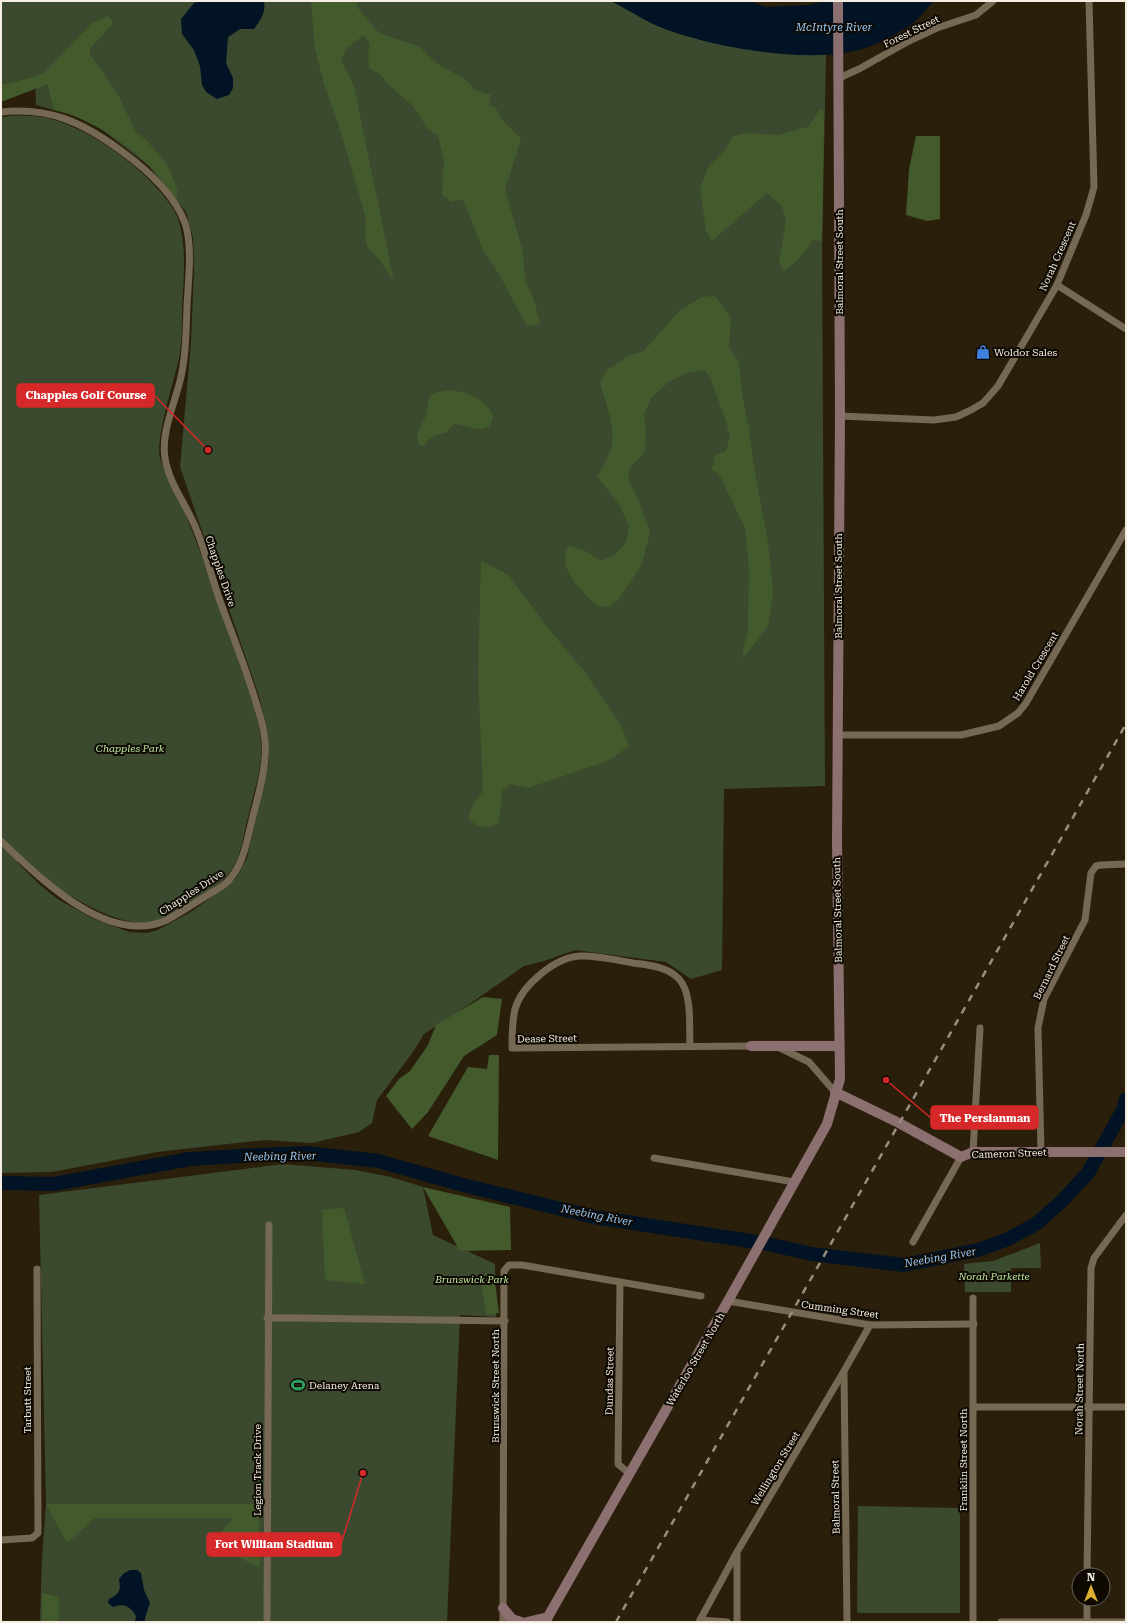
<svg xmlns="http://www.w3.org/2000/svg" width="1127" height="1623" font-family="'Roboto Serif',serif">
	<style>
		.green { fill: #3b4a2f }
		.forest { fill: #435b2c }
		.water { fill: #011325 }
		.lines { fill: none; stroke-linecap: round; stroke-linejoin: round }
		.river { stroke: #011325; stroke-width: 14 }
		.street { stroke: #766953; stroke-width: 7 }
		.secondary { stroke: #8c6f71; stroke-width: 10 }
		.rail { stroke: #978e7e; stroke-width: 2.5; stroke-dasharray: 7 7; stroke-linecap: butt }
		.labels { text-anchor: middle; stroke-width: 4; stroke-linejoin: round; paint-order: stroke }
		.street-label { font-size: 10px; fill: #f5ede1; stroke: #0e0a03 }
		.poi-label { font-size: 10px; fill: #f5ede1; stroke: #0e0a03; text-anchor: start }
		.park-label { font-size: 10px; font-style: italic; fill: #c1e99f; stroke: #0e0a03 }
		.water-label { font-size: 11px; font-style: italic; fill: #96c7f6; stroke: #0e0a03 }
		.leader { fill: none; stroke: #d62828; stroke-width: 1.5 }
		.callout-dot { fill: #d62828; stroke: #0e0a03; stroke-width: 1.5 }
		.callout { fill: #d62828; stroke: #d62828; stroke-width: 1.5 }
		.callout-label { font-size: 11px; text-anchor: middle; font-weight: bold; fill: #fff }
	</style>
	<rect width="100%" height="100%" fill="#2a1f0a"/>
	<g class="green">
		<path d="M1 1H611C629 10 647 22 666 29 718 48 771 53 826 55L822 250 825 786 724 789 722 970 691 979 666 962 575 950 544 961 524 966 464 1008 424 1034 413 1052 377 1100 372 1123 359 1132 312 1143 265 1140 227 1144 157 1152 52 1172 1 1173V117C16 115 31 115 47 118 91 128 150 172 174 210 189 237 183 282 182 312 182 329 182 347 178 363 173 383 155 441 160 458 166 477 179 498 186 516 205 562 221 609 237 656 246 684 260 714 261 744 263 768 253 794 248 817 243 837 241 860 227 876 221 883 212 888 204 893 189 904 162 923 143 923 118 923 80 903 60 889 43 876 38 867 17 862L41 886 59 900 94 919 129 932 147 933 158 930 194 910 236 878 247 858 269 760 266 725 259 696 180 467 191 342 194 269 193 238 186 212 149 166 101 129 75 116 36 105 35 76 1 85Z"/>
		<path d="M283 1164 355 1170 391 1177 423 1187 433 1235 495 1264 496 1317 460 1315 447 1622H40L42 1558 46 1504 39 1195Z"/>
		<path d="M1040 1243 1041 1268H1011V1292H965L964 1264 993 1261Z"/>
		<path d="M858 1506 960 1508V1613H857Z"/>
	</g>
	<g class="forest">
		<path d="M311 1H357L358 8 379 33 420 47 436 63 466 80 475 90 491 95 489 105 495 107 502 120 521 139 505 190 523 252 525 280 534 300 540 324 527 326 499 274 483 250 463 199 452 202 442 195 444 160 438 136 428 129 413 106 389 85 381 75 369 68 368 54 370 44 364 35 347 48 341 60 354 86 394 282 379 259 368 248 365 238 366 218 338 123 325 87 315 49Z"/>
		<path d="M108 16 113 23 90 49V55L116 91 136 132 146 140 167 164 177 189V199C168 189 159 176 149 166 127 143 87 117 55 110L52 102 48 84 1 102V85L43 74 92 23Z"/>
		<path d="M821 108 824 113 822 242 813 239C806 253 796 262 784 271L779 262 786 221 782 206 767 193 712 241 706 230 700 189 708 167 726 149 732 137 744 133 778 135 808 127Z"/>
		<path d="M916 136H940V219L927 221 906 215 909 169Z"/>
		<path d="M715 296 723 306 731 319 729 348 739 362 742 395 749 429 754 468 768 542 773 593 768 626 743 659V651L748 631 749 569 745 528 720 476 712 469 715 455 726 451 730 437 726 421 710 377 704 370 690 372 670 381 651 398 644 414 646 438 644 453 631 466 628 475 630 483 639 501 650 533 641 566 618 600 609 607 597 606C583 592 555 568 569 546L585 551 601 561 616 554 626 542 629 526 620 506 597 476C602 468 607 460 610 451 618 429 605 403 600 382L606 371 628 356 644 351 679 311 702 297Z"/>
		<path d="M448 390C466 391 484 398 493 415 491 440 466 424 454 424L445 433C435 433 430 439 423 446L418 444C416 428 422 427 426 415 428 409 428 402 430 396L438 392Z"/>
		<path d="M481 561 507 574 553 634 584 671 621 725 629 746 610 760 528 788 510 784 502 791 499 823 490 827 477 826 468 818 473 804 483 791 478 675Z"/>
		<path d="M483 997 502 999 497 1035 464 1056 428 1112 412 1129 386 1096 399 1079 410 1071 428 1045 436 1025Z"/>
		<path d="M489 1055H499L498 1160 428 1136 468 1067 487 1069Z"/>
		<path d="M423 1187 510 1207 511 1250 460 1251Z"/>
		<path d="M344 1208 365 1284 325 1280 322 1210Z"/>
		<path d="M480 1274H494L499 1313 486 1315Z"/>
		<path d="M46 1504H253L259 1511 260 1568 211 1543 234 1518H95L67 1543Z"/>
		<path d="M42 1593 59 1597V1622H42Z"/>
	</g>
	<g class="water">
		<path d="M200 1H264C266 12 261 20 254 29H240L228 37 226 63 233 78V88L229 95 217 99 206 92 202 85 200 66 194 50 182 34 181 19 194 3Z"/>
		<path d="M611 1H750L765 7 809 5 826 1H934C928 7 922 15 916 21 904 30 884 41 871 46 819 67 716 48 665 29 646 22 629 10 611 1Z"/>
		<path d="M130 1570H137L141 1573 144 1590 150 1603 145 1618V1622H135L136 1616C130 1606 124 1603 113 1607L108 1603 109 1599C120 1594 121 1590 119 1579L123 1574Z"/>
	</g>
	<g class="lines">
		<path class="river" d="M1 1183 54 1184 190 1159 257 1155 307 1153 378 1161 463 1185 594 1217 763 1243 812 1254 904 1265 978 1250 1006 1240 1036 1224 1062 1201 1088 1173 1124 1108 1126 1099"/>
		<g class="street">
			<path d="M837 79 859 69 909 41 937 28 976 15 993 1"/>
			<path d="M1 112C49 107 82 122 120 150 145 168 174 193 185 223 193 247 188 282 187 307 186 331 186 357 180 381 174 405 161 433 165 458 169 484 188 507 197 531 206 554 212 578 220 601 232 634 245 666 255 699 261 718 267 737 265 757 264 778 257 799 252 820 247 840 244 863 229 880 224 886 216 890 209 894 195 903 181 912 167 920 108 947 40 878 1 841"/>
			<path d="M1057 285 1126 329"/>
			<path d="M840 416 934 420 956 417 971 410 983 403 998 386 1057 285 1086 215 1094 187 1089 1"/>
			<path d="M837 735H961L999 726 1018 713 1026 703 1126 530"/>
			<path d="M690 1046C689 1028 692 999 682 983 672 967 650 965 633 963 616 960 599 956 582 956 556 956 522 985 515 1009 512 1022 512 1035 512 1048L754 1046"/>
			<path d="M780 1048 809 1062 835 1092"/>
			<path d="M973 1152 980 1028"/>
			<path d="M1041 1152 1038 1028 1044 999 1085 920 1091 873 1096 866 1101 865 1126 864"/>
			<path d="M654 1158 794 1182"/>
			<path d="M913 1242 961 1157"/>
			<path d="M620 1282 618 1464 630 1474"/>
			<path d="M728 1301 870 1325 974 1324"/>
			<path d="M267 1318H297L505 1321"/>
			<path d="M844 1372 847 1622"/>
			<path d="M973 1407H1126"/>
			<path d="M1 1540 32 1538 38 1533 37 1269"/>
			<path d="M737 1554V1622"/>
			<path d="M1087 1575 1091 1268 1094 1258 1126 1215"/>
			<path d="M700 1620 727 1622"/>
			<path d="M267 1622 269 1225"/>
			<path d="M503 1622 504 1271 509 1265H522L701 1296"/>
			<path d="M699 1622 737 1552 844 1371 870 1325"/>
			<path d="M973 1622V1298"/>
			<path d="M1001 1622H1126"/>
			<path d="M1087 1622V1599"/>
		</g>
		<g class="secondary">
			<path d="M751 1046H839"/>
			<path d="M835 1092 899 1123 961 1157 973 1152H1126"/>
			<path d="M503 1608 512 1619 521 1622"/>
			<path d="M527 1622 548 1617"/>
			<path d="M545 1622 728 1301 827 1124 840 1079 837 841 840 416 838 1"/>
		</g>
		<path class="rail" d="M616 1622 1126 724"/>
	</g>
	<defs>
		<symbol id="shop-bare" viewBox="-9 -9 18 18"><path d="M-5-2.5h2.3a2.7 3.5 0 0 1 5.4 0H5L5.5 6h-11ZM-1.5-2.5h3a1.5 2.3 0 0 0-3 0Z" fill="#3f7fe0" stroke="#0e0a03" stroke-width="2.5" paint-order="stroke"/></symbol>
		<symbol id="stadium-bare" viewBox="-9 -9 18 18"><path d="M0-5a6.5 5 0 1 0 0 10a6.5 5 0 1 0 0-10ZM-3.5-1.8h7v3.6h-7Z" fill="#2e9e5b" stroke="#0e0a03" stroke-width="2.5" paint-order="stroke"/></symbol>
	</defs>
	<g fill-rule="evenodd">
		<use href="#shop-bare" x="973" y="342" width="20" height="20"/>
		<use href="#stadium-bare" x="288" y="1375" width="20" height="20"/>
	</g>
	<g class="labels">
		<g class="street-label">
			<text transform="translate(911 31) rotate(-26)" y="4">Forest Street</text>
			<text transform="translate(1057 256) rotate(-66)" y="4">Norah Crescent</text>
			<text transform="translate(839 262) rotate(-90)" y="4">Balmoral Street South</text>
			<text transform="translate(221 571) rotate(71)" y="4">Chapples Drive</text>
			<text transform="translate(838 586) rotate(-90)" y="4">Balmoral Street South</text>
			<text transform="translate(1035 666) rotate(-59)" y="4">Harold Crescent</text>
			<text transform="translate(191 892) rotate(-33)" y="4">Chapples Drive</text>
			<text transform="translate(837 910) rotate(-91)" y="4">Balmoral Street South</text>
			<text transform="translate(1051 967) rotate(-64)" y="4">Bernard Street</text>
			<text transform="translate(547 1038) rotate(-1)" y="4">Dease Street</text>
			<text transform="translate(1009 1153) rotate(-2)" y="4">Cameron Street</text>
			<text transform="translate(840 1309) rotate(8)" y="4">Cumming Street</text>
			<text transform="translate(695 1359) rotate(-60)" y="4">Waterloo Street North</text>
			<text transform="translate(609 1381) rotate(-89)" y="4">Dundas Street</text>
			<text transform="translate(495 1386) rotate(-90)" y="4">Brunswick Street North</text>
			<text transform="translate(1079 1389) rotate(-89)" y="4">Norah Street North</text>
			<text transform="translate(27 1400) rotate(-90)" y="4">Tarbutt Street</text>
			<text transform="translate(963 1460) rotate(-90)" y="4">Franklin Street North</text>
			<text transform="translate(775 1468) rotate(-59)" y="4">Wellington Street</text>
			<text transform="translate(257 1470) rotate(-90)" y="4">Legion Track Drive</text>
			<text transform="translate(835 1497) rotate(-91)" y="4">Balmoral Street</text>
		</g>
		<g class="poi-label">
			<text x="994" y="356">Woldor Sales</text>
			<text x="309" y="1389">Delaney Arena</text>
		</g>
		<g class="park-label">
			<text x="130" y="752">Chapples Park</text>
			<text x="994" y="1280">Norah Parkette</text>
			<text x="472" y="1283">Brunswick Park</text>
		</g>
		<g class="water-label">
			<text x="834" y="31">McIntyre River</text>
			<text transform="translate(280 1156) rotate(-1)" y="4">Neebing River</text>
			<text transform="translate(597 1215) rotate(11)" y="4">Neebing River</text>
			<text transform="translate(940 1257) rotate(-10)" y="4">Neebing River</text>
		</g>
	</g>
	<path class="leader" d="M208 450L154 395M886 1080L931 1118M363 1473L341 1544"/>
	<g class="callout-dot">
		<circle cx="208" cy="450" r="4"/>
		<circle cx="886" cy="1080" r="4"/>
		<circle cx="363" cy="1473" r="4"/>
	</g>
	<g class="callout">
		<rect x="17" y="384" width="137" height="23" rx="4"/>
		<rect x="931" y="1106" width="107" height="23" rx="4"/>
		<rect x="207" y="1533" width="134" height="23" rx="4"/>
	</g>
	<g class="callout-label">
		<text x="86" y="399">Chapples Golf Course</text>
		<text x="985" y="1122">The Persianman</text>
		<text x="274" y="1548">Fort William Stadium</text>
	</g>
	<rect width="1127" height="1623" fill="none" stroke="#f5ede1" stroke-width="4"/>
	<g transform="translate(1091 1587)"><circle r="19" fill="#0e0a03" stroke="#6a655c"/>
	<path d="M0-3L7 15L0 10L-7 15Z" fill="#deb133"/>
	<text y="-6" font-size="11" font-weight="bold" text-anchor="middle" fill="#f5ede1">N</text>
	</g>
</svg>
